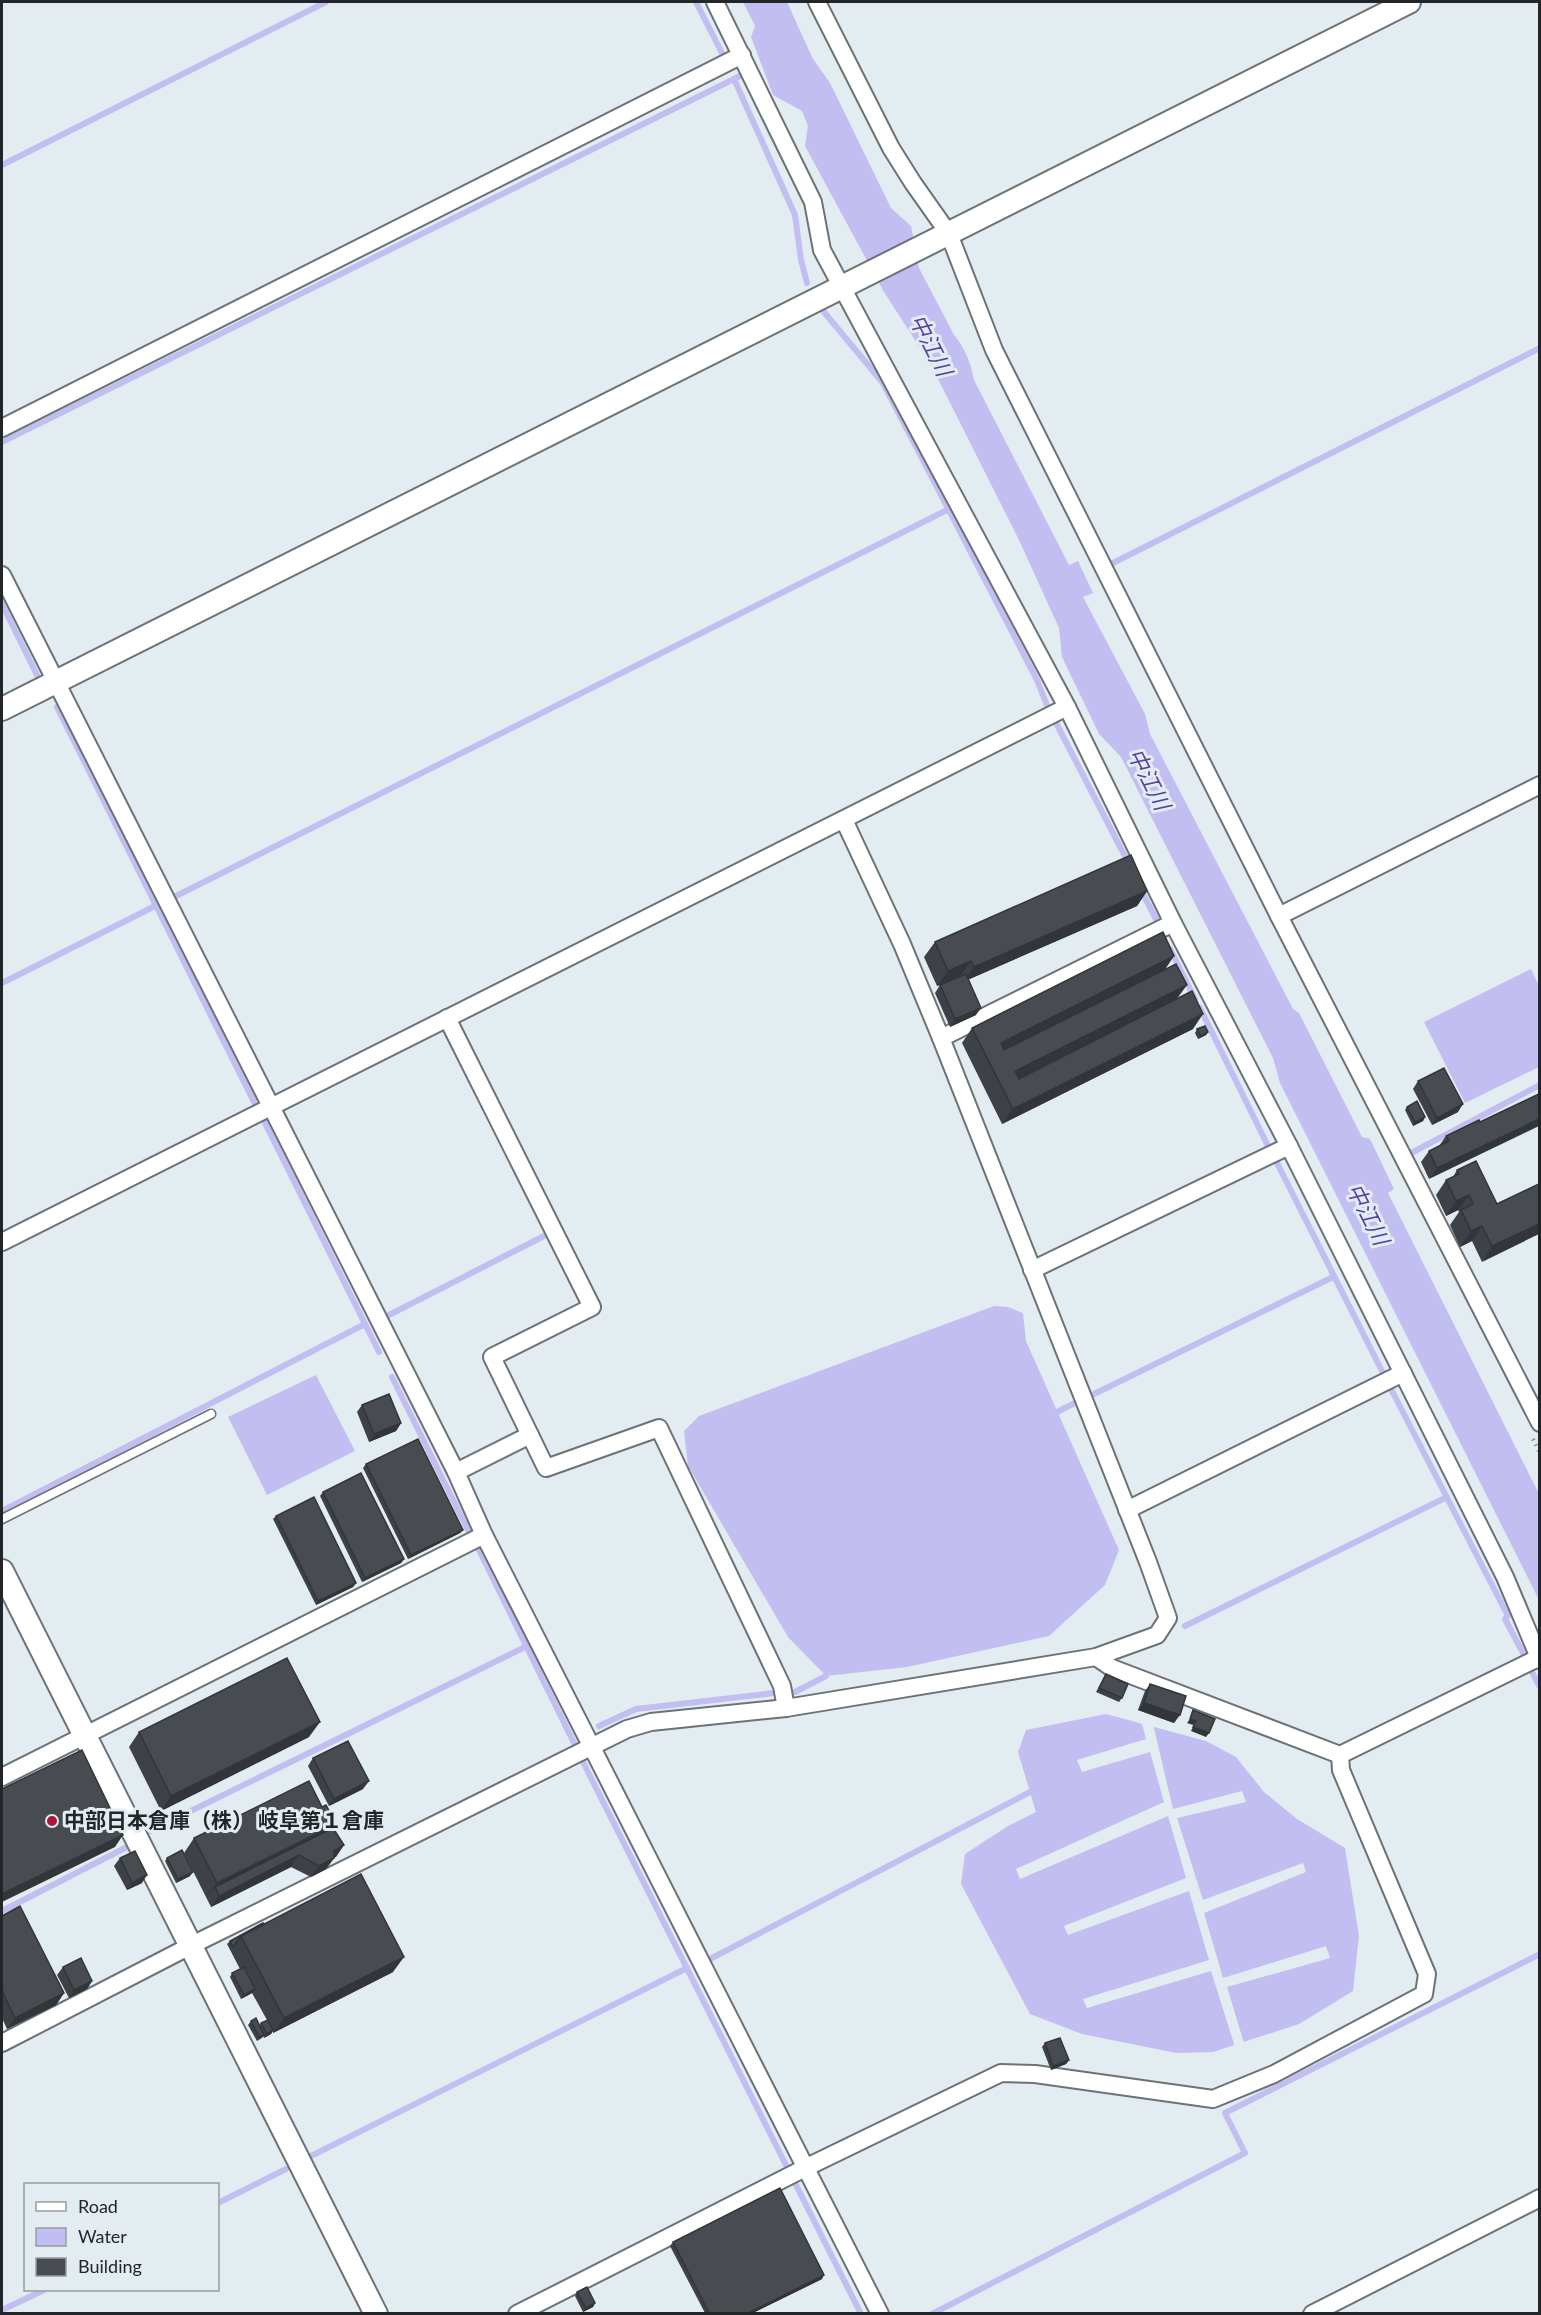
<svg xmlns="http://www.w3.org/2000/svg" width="1541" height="2315" font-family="Lato,'Noto Sans JP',sans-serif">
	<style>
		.water { fill: #c2bef2 }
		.pier { fill: #e3ecf0 }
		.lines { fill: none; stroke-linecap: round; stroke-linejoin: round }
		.stream { stroke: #c2bef2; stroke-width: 6 }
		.lane-casing { stroke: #6b7376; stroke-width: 11 }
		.street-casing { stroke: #6b7376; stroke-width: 20 }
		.secondary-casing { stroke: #6b7376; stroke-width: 26 }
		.path { stroke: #8c9295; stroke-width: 4; stroke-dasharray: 1.5 4.5; stroke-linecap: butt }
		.lane { stroke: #fff; stroke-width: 8 }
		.street { stroke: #fff; stroke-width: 16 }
		.secondary { stroke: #fff; stroke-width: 22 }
		.wall { fill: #3e4146 }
		.shaded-wall { fill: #323539 }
		.building { fill: #484c51; stroke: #323539; stroke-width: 1.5 }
		.poi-dot { fill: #ac173b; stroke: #e3ecf0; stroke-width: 2 }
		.labels { text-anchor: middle; stroke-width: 6; stroke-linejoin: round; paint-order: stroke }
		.poi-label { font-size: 21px; font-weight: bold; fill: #232628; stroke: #e3ecf0; text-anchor: start }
		.water-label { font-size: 22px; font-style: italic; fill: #5642a4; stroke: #e3ecf0 }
	</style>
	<rect width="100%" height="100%" fill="#e3ecf0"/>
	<g class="water">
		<path d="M743 2H787L813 59 830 83 891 208 911 226 919 268 954 335C965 348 971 363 974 380L1069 565 1078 561 1093 593 1083 597 1145 714 1150 734 1293 1009 1299 1013 1362 1137 1370 1139 1394 1189 1388 1193 1539 1494V1600L1280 1083 1273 1058 1121 757 1099 734 1062 657 1059 628 1019 540 931 365 884 292 805 146 808 126 802 111 773 95 751 37 755 26Z"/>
		<path d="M1531 969 1539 986V1067L1465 1103 1424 1022Z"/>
		<path d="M994 1306 1008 1307 1023 1313 1026 1341 1119 1550 1105 1585 1049 1636 907 1667 826 1676 788 1637 688 1466 684 1431 699 1416Z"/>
		<path d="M316 1375 355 1451 267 1495 228 1417Z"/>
		<path d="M1106 1714 1206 1741 1236 1757 1264 1792 1297 1819 1345 1848 1359 1936 1353 1991 1299 2024 1213 2052 1176 2053 1082 2034 1030 2014 961 1884 965 1854 1008 1826 1036 1812 1018 1752 1026 1730Z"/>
	</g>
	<path class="pier" d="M1141 1720 1153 1724 1173 1809 1242 1791 1246 1802 1177 1818 1203 1900 1303 1863 1306 1872 1204 1913 1223 1978 1326 1946 1330 1958 1227 1987 1244 2043 1235 2047 1211 1971 1087 2008 1083 1999 1209 1960 1189 1891 1068 1935 1064 1926 1186 1878 1168 1816 1020 1879 1016 1869 1164 1802 1150 1752 1082 1772 1077 1760 1146 1739Z"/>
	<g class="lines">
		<g class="stream">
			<path d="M696 2 724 57"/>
			<path d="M734 79 795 215 801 260 807 283"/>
			<path d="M2 165 326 2"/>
			<path d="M824 312 883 383 1037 680 1048 708"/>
			<path d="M2 442 744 74"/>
			<path d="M1111 564 1540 348"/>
			<path d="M2 604 39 679"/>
			<path d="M57 707 255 1104"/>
			<path d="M1055 721 1129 864"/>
			<path d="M1141 890 1157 921"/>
			<path d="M170 899 949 509"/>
			<path d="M1170 949 1195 999"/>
			<path d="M2 983 159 904"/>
			<path d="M1200 1008 1269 1148"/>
			<path d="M265 1123 379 1352"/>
			<path d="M1413 1152 1540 1085"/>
			<path d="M1274 1157 1385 1377"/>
			<path d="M385 1317 548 1234"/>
			<path d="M392 1377 469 1532"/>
			<path d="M1390 1387 1508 1616 1505 1619 1523 1653"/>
			<path d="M1094 1394 1333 1277"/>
			<path d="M1057 1412 1075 1403"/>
			<path d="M2 1511 365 1324"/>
			<path d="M478 1548 575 1745"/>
			<path d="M1185 1626 1447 1497"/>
			<path d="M1533 1674 1540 1687"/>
			<path d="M795 1692 826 1676"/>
			<path d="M599 1726 636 1709 774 1693"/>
			<path d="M582 1760 789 2171"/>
			<path d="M150 1831 527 1646"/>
			<path d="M2 1911 127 1847"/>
			<path d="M710 1959 1030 1792"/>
			<path d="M309 2157 687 1968"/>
			<path d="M795 2183 861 2314"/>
			<path d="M218 2203 286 2169"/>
			<path d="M2 2310 44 2290"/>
			<path d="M932 2314 1245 2153 1225 2113 1540 1954"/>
		</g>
		<defs>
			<path id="lane" d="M2 1519 211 1414"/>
			<g id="street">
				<path d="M715 2 813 202 822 250 1067 707 1173 923 1289 1146 1505 1577 1540 1660"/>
				<path d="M817 2 891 148 913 183 949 234 994 350 1279 916 1540 1423"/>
				<path d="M2 428 742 55"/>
				<path d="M2 575 456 1472 484 1535 880 2314"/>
				<path d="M1279 916 1540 785"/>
				<path d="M447 1018 592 1307 492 1357 546 1468 659 1428 782 1686 786 1708"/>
				<path d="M941 1038 1173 923"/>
				<path d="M2 1242 1067 707"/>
				<path d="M1032 1270 1289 1146"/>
				<path d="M456 1472 530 1435"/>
				<path d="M1127 1510 1403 1373"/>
				<path d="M1096 1657 1112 1668 1340 1755 1540 1657"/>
				<path d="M2 1777 484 1535"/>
				<path d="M2 2043 192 1945 627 1729 651 1722 786 1708 1096 1657 1157 1635 1168 1618 1148 1562 941 1038 902 944 844 820"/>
				<path d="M517 2314 807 2167 1001 2073 1035 2074 1213 2099 1274 2074 1424 1994 1427 1974 1341 1770 1340 1755"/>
				<path d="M1312 2314 1540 2198"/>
			</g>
			<g id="secondary">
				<path d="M2 709 1409 2"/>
				<path d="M2 1571 376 2314"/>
			</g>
		</defs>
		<use href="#lane" class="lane-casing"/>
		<use href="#street" class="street-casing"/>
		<use href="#secondary" class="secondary-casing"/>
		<path class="path" d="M1533 1439 1540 1453"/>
		<use href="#lane" class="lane"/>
		<use href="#street" class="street"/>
		<use href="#secondary" class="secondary"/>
	</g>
	<g class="wall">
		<path d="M1147 891 1137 906 969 979 976 1015 950 1027 935 993 940 985 937 986 924 957 935 942Z"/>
		<path d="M1165 970 1177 999 1193 1029 1002 1124 962 1043 972 1028Z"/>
		<path d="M1197 1029 1208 1032 1206 1035 1198 1039 1195 1033Z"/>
		<path d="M1418 1081 1458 1112 1432 1125 1413 1089Z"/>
		<path d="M1407 1107 1425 1117 1423 1121 1413 1126 1405 1110Z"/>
		<path d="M1479 1120 1429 1179 1421 1162 1429 1151 1439 1146 1446 1136Z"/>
		<path d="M1457 1170 1497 1204 1539 1184 1482 1262 1472 1241 1460 1247 1450 1225 1459 1212 1458 1210 1446 1216 1436 1195 1446 1180 1453 1177Z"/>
		<path d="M362 1405 401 1423 396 1431 369 1442 357 1412Z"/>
		<path d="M366 1464 463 1530 460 1533 408 1559 363 1468Z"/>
		<path d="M323 1492 404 1559 401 1563 362 1582 320 1496Z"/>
		<path d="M276 1516 356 1583 353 1587 316 1605 273 1519Z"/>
		<path d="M1106 1674 1122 1698 1119 1702 1096 1692Z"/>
		<path d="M1150 1684 1174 1723 1138 1710 1145 1691Z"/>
		<path d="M139 1732 309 1737 161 1811 129 1747Z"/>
		<path d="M313 1758 363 1789 329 1806 308 1766Z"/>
		<path d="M322 1807 333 1828 344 1845 326 1869 311 1877 291 1867 211 1907 184 1853 194 1838Z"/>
		<path d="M120 1858 142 1883 127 1890 114 1866Z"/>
		<path d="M167 1858 190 1876 176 1883 165 1861Z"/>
		<path d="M2 1916 64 1993 56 2005 7 2029 2 2018Z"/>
		<path d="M263 1923 393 1972 273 2033V2031L271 2034 264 2038 263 2036 262 2038 257 2041 248 2025 251 2021 260 2025 261 2023 267 2020 252 1993 241 1999 230 1977 232 1973 240 1969 227 1944 230 1941Z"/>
		<path d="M63 1967 92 1981 87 1989 69 1998 57 1975Z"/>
		<path d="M1045 2043 1069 2060 1066 2064 1051 2070 1042 2047Z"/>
		<path d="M673 2242 822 2279 753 2313H705L670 2246Z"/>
		<path d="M577 2292 595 2303 593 2307 583 2312 575 2296Z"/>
	</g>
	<g class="shaded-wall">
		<path d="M1147 891 1137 906 963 982 974 967Z"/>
		<path d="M1174 956 1164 971 990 1058 1001 1043Z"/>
		<path d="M971 961 960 976 937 986 948 971Z"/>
		<path d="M1187 985 1176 1000 1004 1087 1015 1071Z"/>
		<path d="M981 1008 976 1015 950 1027 955 1019Z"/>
		<path d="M1203 1014 1193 1029 1002 1124 1013 1109Z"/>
		<path d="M1208 1032 1206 1035 1198 1039 1201 1036Z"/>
		<path d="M1463 1104 1458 1112 1432 1125 1437 1118Z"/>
		<path d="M1425 1117 1423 1121 1413 1126 1415 1122Z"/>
		<path d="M1539 1119V1126L1429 1179 1437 1168Z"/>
		<path d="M1469 1195 1458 1210 1446 1216 1456 1201Z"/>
		<path d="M1539 1224V1234L1482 1262 1492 1246Z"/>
		<path d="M1482 1226 1472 1241 1460 1247 1471 1231Z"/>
		<path d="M401 1423 396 1431 369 1442 374 1434Z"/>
		<path d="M463 1530 460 1533 408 1559 411 1555Z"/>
		<path d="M404 1559 401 1563 362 1582 365 1578Z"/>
		<path d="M356 1583 353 1587 316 1605 318 1601Z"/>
		<path d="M1144 1703 1180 1715 1174 1723 1138 1710Z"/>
		<path d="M1190 1719 1196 1721 1193 1725 1187 1723Z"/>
		<path d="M320 1722 309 1737 161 1811 171 1796Z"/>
		<path d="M1193 1727 1209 1733 1206 1737 1191 1731Z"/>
		<path d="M369 1781 363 1789 329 1806 334 1799Z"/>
		<path d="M336 1824 325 1839 215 1887 206 1898 217 1883Z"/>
		<path d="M123 1835 115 1847 2 1902V1894Z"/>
		<path d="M344 1845 336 1857 333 1858H334L326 1869 311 1877 319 1866 334 1851Z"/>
		<path d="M299 1855 291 1867 211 1907 219 1896Z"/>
		<path d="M193 1872 190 1876 176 1883 178 1879Z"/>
		<path d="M147 1875 142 1883 127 1890 132 1883Z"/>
		<path d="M404 1957 393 1972 273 2033 284 2018Z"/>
		<path d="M92 1981 87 1989 69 1998 74 1990Z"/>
		<path d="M255 1989 252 1993 241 1999 244 1995Z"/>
		<path d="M64 1993 56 2005 7 2029 15 2018Z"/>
		<path d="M273 2030 271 2034 264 2038 267 2034Z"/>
		<path d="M1069 2060 1066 2064 1051 2070 1053 2066Z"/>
		<path d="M824 2275 822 2279 753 2313H748Z"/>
		<path d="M595 2303 593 2307 583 2312 586 2308Z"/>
	</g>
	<g class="building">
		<path d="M1131 855 1147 891 974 967 971 961 948 971 935 942Z"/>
		<path d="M1163 932 1174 956 1001 1043 1004 1050 1176 964 1187 985 1015 1071 1019 1079 1192 991 1203 1014 1013 1109 972 1028Z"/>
		<path d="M966 974 981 1008 955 1019 940 985Z"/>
		<path d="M1205 1026 1208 1032 1201 1036 1197 1029Z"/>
		<path d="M1444 1068 1463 1104 1437 1118 1418 1081Z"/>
		<path d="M1539 1094V1119L1437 1168 1429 1151 1449 1141 1446 1136 1479 1120 1480 1122Z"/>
		<path d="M1417 1101 1425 1117 1415 1122 1407 1107Z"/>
		<path d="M1476 1161 1497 1204 1539 1184V1224L1492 1246 1482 1226 1471 1231 1461 1210 1473 1204 1469 1195 1456 1201 1446 1180 1459 1174 1457 1170Z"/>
		<path d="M389 1394 401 1423 374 1434 362 1405Z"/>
		<path d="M418 1439 463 1530 411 1555 366 1464Z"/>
		<path d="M361 1473 404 1559 365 1578 323 1492Z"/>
		<path d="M314 1497 356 1583 318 1601 276 1516Z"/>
		<path d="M287 1658 320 1722 171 1796 139 1732Z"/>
		<path d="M1106 1674 1128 1684 1122 1698 1099 1688Z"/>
		<path d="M1150 1684 1186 1696 1180 1715 1144 1703Z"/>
		<path d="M1193 1710 1215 1719 1209 1733 1193 1727 1196 1721 1190 1719Z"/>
		<path d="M348 1741 369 1781 334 1799 313 1758Z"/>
		<path d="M82 1750 123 1835 2 1894V1789Z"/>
		<path d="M309 1781 322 1807 326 1805 336 1824 217 1883 194 1838Z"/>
		<path d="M333 1828 344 1845 334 1851V1858L319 1866 299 1855 219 1896 215 1887Z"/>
		<path d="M182 1850 193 1872 178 1879 167 1858Z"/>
		<path d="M135 1851 147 1875 132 1883 120 1858Z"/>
		<path d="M361 1874 404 1957 284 2018 241 1936Z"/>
		<path d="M20 1906 64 1993 15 2018 2 1991V1916Z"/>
		<path d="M263 1923 264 1924 241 1936 233 1947 230 1941Z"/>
		<path d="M81 1958 92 1981 74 1990 63 1967Z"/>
		<path d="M244 1967 255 1989 244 1995 232 1973Z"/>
		<path d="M256 2018 264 2035 259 2037 251 2021Z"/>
		<path d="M268 2020 273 2030 267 2034 261 2023Z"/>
		<path d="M1060 2038 1069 2060 1053 2066 1045 2043Z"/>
		<path d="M780 2188 824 2275 748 2313H709L673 2242Z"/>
		<path d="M587 2287 595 2303 586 2308 577 2292Z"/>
	</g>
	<circle class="poi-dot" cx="52" cy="1821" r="6"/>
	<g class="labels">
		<g class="poi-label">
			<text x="64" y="1828">中部日本倉庫（株） 岐阜第１倉庫</text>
		</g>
		<g class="water-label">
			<text transform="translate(931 345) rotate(63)" y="8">中江川</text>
			<text transform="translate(1149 779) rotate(63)" y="8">中江川</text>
			<text transform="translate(1368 1214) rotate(63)" y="8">中江川</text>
		</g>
	</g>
	<rect width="1541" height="2315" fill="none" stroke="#232628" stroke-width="6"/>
	<rect x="24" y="2183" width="195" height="108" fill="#e3ecf0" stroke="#969da0" stroke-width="1.5"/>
	<rect x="36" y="2202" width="30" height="9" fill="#ffffff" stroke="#969da0" stroke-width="1.5"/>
	<text x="78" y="2213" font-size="18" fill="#232628">Road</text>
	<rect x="36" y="2228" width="30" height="18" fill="#c2bef2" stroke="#969da0" stroke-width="1.5"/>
	<text x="78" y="2243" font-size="18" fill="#232628">Water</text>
	<rect x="36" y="2258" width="30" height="18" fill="#484c51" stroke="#969da0" stroke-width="1.5"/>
	<text x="78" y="2273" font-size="18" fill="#232628">Building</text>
</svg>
